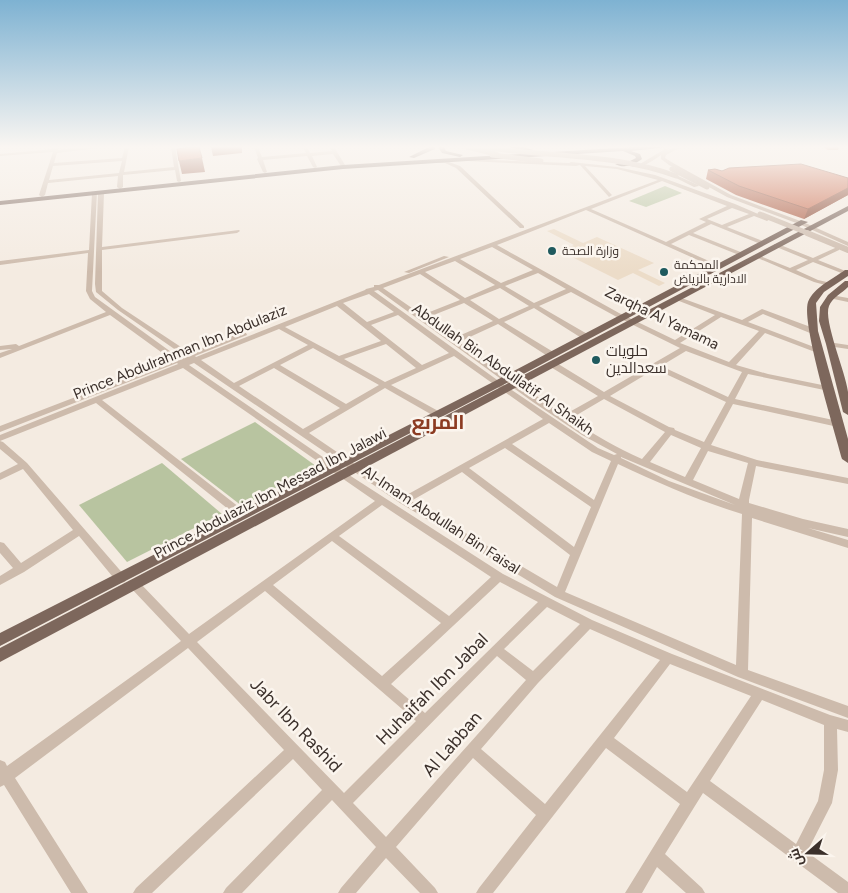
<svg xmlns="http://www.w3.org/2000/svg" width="848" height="893" font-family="Figtree,Cairo,sans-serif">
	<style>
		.green { fill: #b8c4a0 }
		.plaza { fill: #ecdcc8 }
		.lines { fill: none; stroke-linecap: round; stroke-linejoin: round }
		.minor { fill: #cdbbac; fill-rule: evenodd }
		.major { fill: #7d675c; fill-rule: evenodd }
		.minor-bridge-far1 { stroke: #cdbbac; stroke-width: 5 }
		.minor-bridge { stroke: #cdbbac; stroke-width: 6 }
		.wall { fill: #ac5a40 }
		.shaded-wall { fill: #8c4a34 }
		.building { fill: #c8694b; stroke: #8c4a34 }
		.poi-dot { fill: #1f5a5e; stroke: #fbf5ee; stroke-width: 2 }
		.labels { text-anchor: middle; stroke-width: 5; stroke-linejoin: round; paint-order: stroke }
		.far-poi-label { font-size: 12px; fill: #3b302b; stroke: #fbf5ee; text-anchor: start }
		.street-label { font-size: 15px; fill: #3b302b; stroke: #fbf5ee }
		.poi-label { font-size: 15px; fill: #3b302b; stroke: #fbf5ee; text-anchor: start }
		.near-street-label { font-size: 18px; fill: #3b302b; stroke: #fbf5ee }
		.district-label { font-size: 20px; font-weight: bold; fill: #8c3b22; stroke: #fbf5ee }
	</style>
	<rect width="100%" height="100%" fill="#f4ebe1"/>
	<g class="green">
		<path d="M665 186 682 193 646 207 629 201Z"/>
		<path d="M255 422 316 466 242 506 181 459Z"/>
		<path d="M162 463 222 514 127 562 79 505Z"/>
	</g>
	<path class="plaza" d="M554 229 583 243 597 237 654 263 638 270 665 283 659 286 633 273 618 280 560 251 574 245 547 231Z"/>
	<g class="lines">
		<g class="minor">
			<path d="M55 147H59L58 150 87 147H106L57 153 54 163 122 158 125 147H129L124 172 174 167 171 147H175L181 181 179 182 177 181 175 170 123 175V187L120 189 117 187 118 176 48 183 45 195 42 197 39 195 53 152 0 156V154L54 149ZM122 161 119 173 49 180 53 166Z"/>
			<path d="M254 147H258L262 157 306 153 303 147H307L310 153 332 151 330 148 334 147 345 165 341 166 333 154 312 156 317 167 315 168 313 167 307 156 263 160 267 172 265 173 263 172 257 159 258 158Z"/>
			<path d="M675 147H681L666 155 665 158 673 163 731 195 803 222 848 242V246L799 224 727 197 669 165 661 159V155C652 161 641 170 630 166L640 164 665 149 669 150Z"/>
			<path d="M465 159 569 163 571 162 617 167 655 175 735 204 770 219 767 221 754 216 727 227 765 242V244L763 245 711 224 693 233 743 253V255H739L689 235 671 244 720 266 721 267 718 269 586 210 497 245 619 313 675 340 715 315 674 299 673 298 676 296 742 320 762 309 816 329V333H810L763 314 748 322 822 350 818 352H815L765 333 736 365 768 374 832 387 833 389 832 391H829L748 374 735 399 838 421 842 424 841 426 838 427 733 404 711 445 757 460 848 478V484L756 466 749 500V503L803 519 848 529V537L808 528 848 540V548L752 518 748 670 848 706V718L738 677 555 597 400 503 194 363 189 365 346 473 503 574 592 620 672 654 830 715 848 720V732L837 729 838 770 832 803 807 852 848 882V893H838L703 793 665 854 702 888 705 893H686L657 867 642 893H625L680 804 606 748 493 893H476L479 888 536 815 473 758 396 847 435 888 438 893H420L386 858 356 893H338L341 888 376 847 332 800 242 893H223L226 888 322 790 293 759 152 893H133L136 888 284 750 188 648 15 778 88 893H71L4 785 0 787V760L5 762 7 766 181 641 130 587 129 584 130 581 134 580 138 581 189 634 375 501 183 368 102 400 244 511 246 514 244 517H238L96 403 0 441V435L178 364 177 363 0 432V426L172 360 110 315 0 358V353L12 349 0 350V346L16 344 19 346 106 312 90 299 86 291 88 253 0 265V261L89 250 92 193 97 192 92 291 95 297 178 357 183 355 118 310 96 292 95 284 98 193 101 191 104 193 102 247 239 230 240 231 237 233 102 250V291L122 308 190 353 240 333H246L247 335 195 356 196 357 365 290 366 289 374 287V285H379L658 180 617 169 585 166 611 194 612 195 609 197 580 165 576 166 467 161H465ZM662 181 727 206 699 219 706 222 666 242 591 209ZM732 208 749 214 722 225 707 219ZM492 247 533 270 501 283 460 259ZM455 261 495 285 465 298 425 272ZM538 273 566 289 534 303 505 286ZM420 274 460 300 422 315 383 288ZM500 288 529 306 499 319 470 300ZM378 290 533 402 582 435 617 454 614 455 598 448 500 382 374 291ZM571 292 615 316 680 348 604 392 555 362H549L548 364 549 366 598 396 564 415 459 342 498 324 549 357H555V353L504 322 534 308 583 339H589V335L539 306ZM369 294 394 312 367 322 343 303ZM464 303 493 321 454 338 426 318ZM337 306 381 341 339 356 285 327ZM398 315 449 353 422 365 371 325ZM721 317 759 331 729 362 680 343ZM279 329 308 345 234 383 201 360ZM386 344 416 368 385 382 344 359ZM313 348 379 385 346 404 280 365ZM686 351 742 372 728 397 661 366ZM454 356 543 419 403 497 309 433 385 388 434 416H440L441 414 440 412 391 385ZM274 368 340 408 303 429 239 386ZM655 369 726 402 704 442 675 430 674 428 669 427 610 396ZM604 399 665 432 642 459C617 448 593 434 570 419ZM549 423 592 452 611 461 594 500 512 444ZM671 435 701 448 685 477 650 462ZM505 448 591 507 574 547 469 468ZM708 451 748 463 739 499 693 480ZM621 457 735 505 669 481 621 458ZM618 464C659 483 699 501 742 514L736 665 565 592ZM462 472 570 555 557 587 411 501ZM382 505 491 577 449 616 339 536ZM332 541 441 623 382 676 273 585ZM500 582 538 602 425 713 391 684ZM265 591 416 721 344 793 197 642ZM547 607 580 624 533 671 504 649ZM590 629 660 660 545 804 481 749 538 683ZM497 656 526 680 386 837 353 803ZM670 664 751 696 687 792 614 738ZM762 700 824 725V770L818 801 796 844 710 781Z"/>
			<path d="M433 160 446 161 460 166 524 226V228H520L456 168 445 163 433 162Z"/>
			<path d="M676 175 698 185 699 186 694 187 674 177V175Z"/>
			<path d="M774 244H778L813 258 835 248H839V250L818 260 848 272V274H844L813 262 796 270 818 280 831 283V285L829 286 814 282 753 256 758 255 790 268 808 260 774 246Z"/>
			<path d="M444 256 449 257 409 273 404 272Z"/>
			<path d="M831 295 848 298V302L829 298 828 297Z"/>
			<path d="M828 342 848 345V349L828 346Z"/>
			<path d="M0 441 3 442 27 463 125 576 126 579 125 582 121 583 117 582 79 536 24 572 0 585V576L13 568 0 553V542L4 543 21 563 73 530 23 469 0 480V473L18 464 0 449Z"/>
		</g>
		<g class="major">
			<path d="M429 147H435V149L414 158 409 157Z"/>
			<path d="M438 147H444L446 151 463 155 460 157 442 153Z"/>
			<path d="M508 147H524L533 150 530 152Z"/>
			<path d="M632 147H668L631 151 640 154 642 159C634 165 624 169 615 164L628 162 636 158 635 156 623 151 343 169 0 205V201L343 165Z"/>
			<path d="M848 206V211L0 662V648Z"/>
			<path d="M801 220 808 222 501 386 0 646V633L493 382Z"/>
			<path d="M845 270H848V276L824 292 816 303 818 331 848 439V463L842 459C835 432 801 323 808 302 814 287 833 279 845 270Z"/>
			<path d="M845 281H848V287C842 293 832 298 829 306 823 320 846 373 848 392 848 400 848 408 848 415L843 412 826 344 819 321 820 307 828 295Z"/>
		</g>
		<g class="minor-bridge-far1">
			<path d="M467 147 496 154"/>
			<path d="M491 148C553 157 616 154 676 176"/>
			<path d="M492 155 541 161"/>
			<path d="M672 169 707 187"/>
			<path d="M760 214 810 234"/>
		</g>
		<path class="minor-bridge" d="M807 233 848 250"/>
	</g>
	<g class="wall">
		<path d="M823 147H839L838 150H828Z"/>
		<path d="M708 170 848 178V195L804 219 736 195 706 179Z"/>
	</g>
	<g class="shaded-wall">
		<path d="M211 147H242V153L213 156Z"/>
		<path d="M202 158 205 172 182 174 179 161Z"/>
		<path d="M848 188V195L804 219 808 209Z"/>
	</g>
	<g class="building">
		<path d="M191 147H199L202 158 179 161 177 149Z"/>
		<path d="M801 164 848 178V188L808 209 739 186 708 170 715 169 722 171 729 168Z"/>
	</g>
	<linearGradient id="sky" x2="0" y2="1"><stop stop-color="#7eb2d2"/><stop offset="0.54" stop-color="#faf6f2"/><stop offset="1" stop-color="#faf6f2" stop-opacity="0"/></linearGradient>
	<rect width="848" height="272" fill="url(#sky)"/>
	<g class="poi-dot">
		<circle cx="552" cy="251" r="5"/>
		<circle cx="664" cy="272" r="5"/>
		<circle cx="596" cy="360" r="5"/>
	</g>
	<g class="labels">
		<g class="far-poi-label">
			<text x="562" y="255">وزارة الصحة</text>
			<text x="674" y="269">المحكمة<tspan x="674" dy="14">الادارية بالرياض</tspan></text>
		</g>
		<g class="street-label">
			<text transform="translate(662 318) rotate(26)" y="5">Zarqha Al Yamama</text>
			<text transform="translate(180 352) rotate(-22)" y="5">Prince Abdulrahman Ibn Abdulaziz</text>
			<text transform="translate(503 369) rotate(35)" y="5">Abdullah Bin Abdullatif Al Shaikh</text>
			<text transform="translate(270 493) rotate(-28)" y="5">Prince Abdulaziz Ibn Messad Ibn Jalawi</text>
			<text transform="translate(441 520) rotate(33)" y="5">Al-Imam Abdullah Bin Faisal</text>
		</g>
		<g class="poi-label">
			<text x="606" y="356">حلويات<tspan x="606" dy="17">سعدالدين</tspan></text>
		</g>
		<g class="near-street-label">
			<text transform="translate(432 689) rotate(-45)" y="6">Huhaifah Ibn Jabal</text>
			<text transform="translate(296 725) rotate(46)" y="6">Jabr Ibn Rashid</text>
			<text transform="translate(452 744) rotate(-49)" y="6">Al Labban</text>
		</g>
		<g class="district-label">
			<text x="438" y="429">المربع</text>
		</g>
	</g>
	<g transform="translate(808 853) rotate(250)" stroke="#fbf5ee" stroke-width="4" paint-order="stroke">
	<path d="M0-4L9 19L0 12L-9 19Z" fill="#3b302b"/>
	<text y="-8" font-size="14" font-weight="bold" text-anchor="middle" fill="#3b302b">ش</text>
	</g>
</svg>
